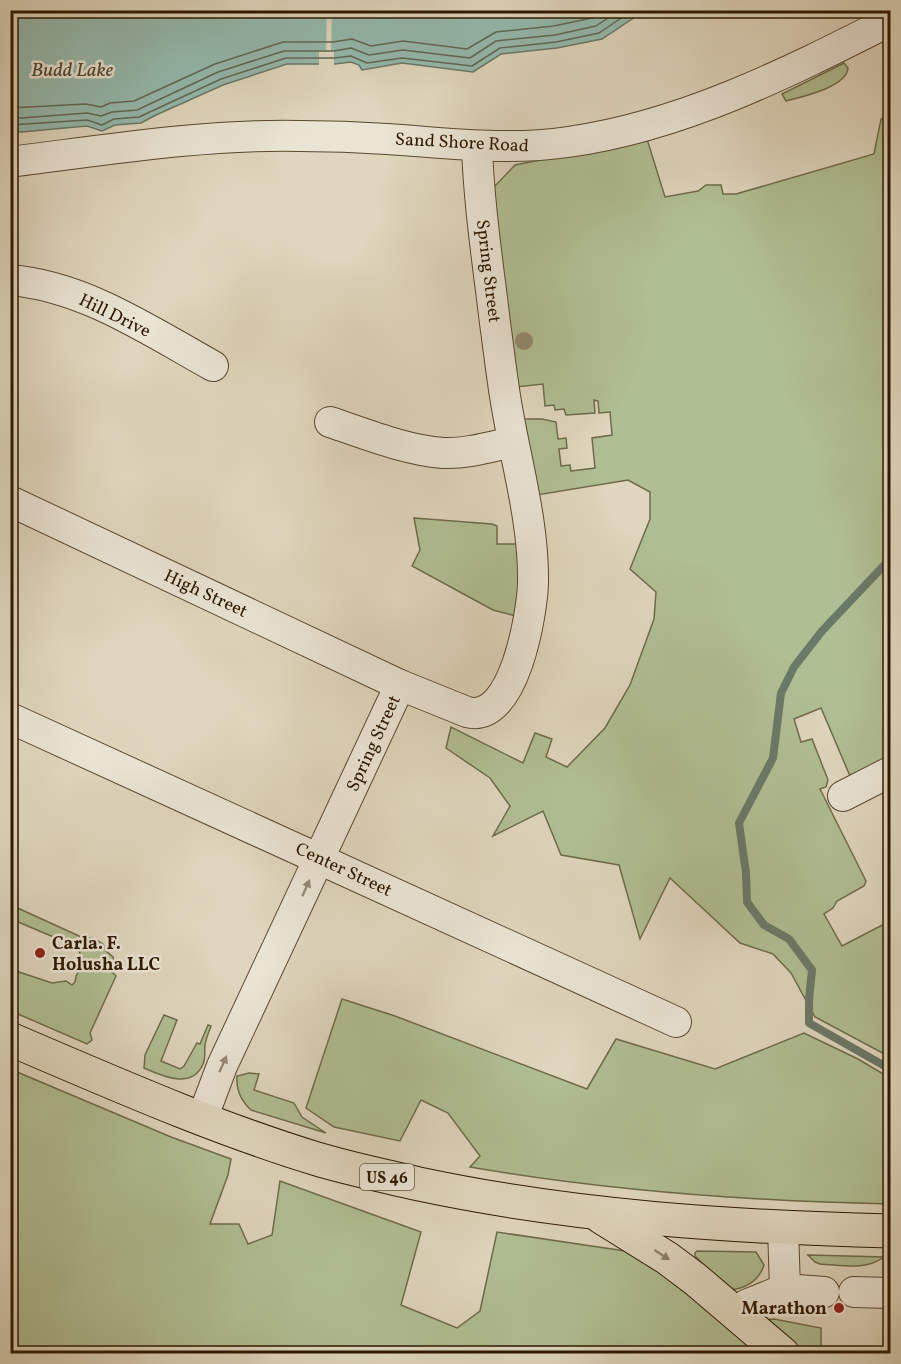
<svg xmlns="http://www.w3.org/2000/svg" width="901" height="1364" font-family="Vollkorn,serif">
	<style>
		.green { fill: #b0be93; stroke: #6e6b4a; stroke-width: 1.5 }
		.water { fill: #94b9ad; stroke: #6a7968; stroke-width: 1.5 }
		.pier { fill: #dfd6bd }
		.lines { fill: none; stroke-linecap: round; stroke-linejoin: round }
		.shore { stroke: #606856; stroke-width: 1.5 }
		.stream { stroke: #6a7968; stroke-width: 8 }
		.minor-casing { stroke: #59482f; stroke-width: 32 }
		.major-casing { stroke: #2c1800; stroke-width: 35 }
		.minor { stroke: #eae4d4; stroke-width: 30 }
		.major { stroke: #dfd6bd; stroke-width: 33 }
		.tree { fill: #93896d }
		.oneway { fill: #948875 }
		.oneway2 { fill: #8e8068 }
		.poi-dot { fill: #8f2418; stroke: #eae4d4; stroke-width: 2 }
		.labels { text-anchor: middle; stroke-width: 5; stroke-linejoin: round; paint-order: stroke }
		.shield { fill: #eae4d4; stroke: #655540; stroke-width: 1.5 }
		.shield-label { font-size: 16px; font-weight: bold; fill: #2c1800 }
		.street-label { font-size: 18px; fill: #2c1800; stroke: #eae4d4 }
		.poi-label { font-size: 18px; font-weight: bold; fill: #2c1800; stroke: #eae4d4; text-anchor: start }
		.water-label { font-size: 20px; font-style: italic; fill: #4b4834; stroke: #eae4d4 }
	</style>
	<rect width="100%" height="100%" fill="#dfd6bd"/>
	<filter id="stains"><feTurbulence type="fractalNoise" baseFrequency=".00333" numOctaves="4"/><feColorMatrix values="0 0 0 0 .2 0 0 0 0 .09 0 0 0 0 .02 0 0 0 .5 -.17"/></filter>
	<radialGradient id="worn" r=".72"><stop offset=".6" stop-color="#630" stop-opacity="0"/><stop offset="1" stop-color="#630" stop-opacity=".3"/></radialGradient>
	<g class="green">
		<path d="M844 63 848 68C847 87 801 97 786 101L782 94Z"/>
		<path d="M890 116V767L853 783 821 708 794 719 801 742 812 739 828 780 826 787 820 789 866 881 864 886 837 901 833 908 824 914 842 946 890 921V1057L815 1017 791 973 773 954 740 943 670 878 640 939 619 865 561 855 543 811 493 836 510 806 490 778 446 748 451 727 523 763 535 733 552 739 546 757 567 767 605 728 630 685 654 619 656 592 630 569 650 519V492L628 480 537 495 522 419H542L556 422 558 439 566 438 567 448 559 449 561 466 570 465 571 471 595 468 592 438 612 435 610 412 599 413 598 401 594 400 595 413 566 415 564 409 555 410 554 405 545 406 543 384 516 387 503 278 494 187 515 165 647 139 665 197 698 191 706 185H721L723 194H736L874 154 881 119Z"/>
		<path d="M414 518 492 524 497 526V544H518V601L516 616 493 610 412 566 420 550Z"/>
		<path d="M11 905 79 936 95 939 103 944 106 951 113 957 114 963 111 971 116 976 90 1033 92 1040 87 1044 11 1011V965L16 971 52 983 66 981 72 985 75 982 76 976 81 967 82 959 79 951 70 944 11 919Z"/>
		<path d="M342 999 395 1016 587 1089 616 1039 715 1069 804 1033 858 1059 890 1078V1204C749 1201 609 1191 470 1167L480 1156 448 1113 421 1100 400 1141 334 1127 306 1108Z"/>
		<path d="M164 1015 177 1020 161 1061 180 1069 184 1066 197 1043 200 1044 208 1025 211 1026C209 1032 206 1038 205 1045 204 1051 206 1058 203 1064 192 1090 162 1076 144 1068L145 1055Z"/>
		<path d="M10 1069 171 1137 231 1159 228 1175 210 1224H239L248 1244 272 1235 280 1181 421 1232 401 1305 457 1328 480 1311 497 1232 632 1252 655 1265 763 1353H11Z"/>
		<path d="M249 1073 259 1074 254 1090 294 1103 302 1117 326 1133 251 1110C241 1101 236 1089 237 1076Z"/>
		<path d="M697 1251 756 1252 764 1265C759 1281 745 1289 729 1290L695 1256V1253Z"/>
		<path d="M808 1255 884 1257C865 1271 842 1265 820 1264L815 1262Z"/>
		<path d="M774 1319 821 1328V1349L890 1347V1353H802L763 1320Z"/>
	</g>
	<path class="water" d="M11 11H644L602 39 557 48 501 54 473 72 402 63 362 70 359 65 351 62 335 64H287L223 85 156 115 141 123 115 125 102 131 87 126 21 132 11 130Z"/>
	<path class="pier" d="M327 11H332L331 50 334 51V67H319V51L326 50Z"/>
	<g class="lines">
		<g class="shore">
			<path d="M10 108 86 104 101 107 110 103 134 101 215 64 283 42H333L352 39 371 46 403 41 467 49 496 32 554 26 592 18 603 10"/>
			<path d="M10 117 21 118 87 113 101 116 112 112 137 110 218 72 284 51H334L351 48 369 55 403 50 470 58 496 41 555 35 596 26 620 10"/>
			<path d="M10 125 87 120 102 125 114 119 139 117 221 79 286 58H334L351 56 367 63 402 58 472 66 500 48 556 42 599 33 633 10"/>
		</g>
		<path class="stream" d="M890 559 822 631 794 667 781 693 773 758 739 823 746 873 747 902 764 925 789 939 812 970 809 1000V1023L890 1069"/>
		<defs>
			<g id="minor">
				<path d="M10 162C106 150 204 134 300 136 329 136 358 137 387 139 448 143 507 151 568 142 683 126 789 72 890 21"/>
				<path d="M10 280C84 286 150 331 213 366"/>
				<path d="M330 422C366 434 405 450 443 453 466 454 490 447 513 442"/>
				<path d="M10 501 400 685"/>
				<path d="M10 718 676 1022"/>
				<path d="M843 796 890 772"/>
				<path d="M202 1119 222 1066 400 685 467 712C514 725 532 614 533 583 534 524 517 466 507 408 502 380 499 351 495 323 488 264 479 206 477 147"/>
				<path d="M783 1228 785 1289 824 1292"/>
				<path d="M854 1292 890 1293"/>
				<path d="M737 1314 746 1305 785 1289"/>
			</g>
			<g id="major">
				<path d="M10 1039C111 1082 212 1127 317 1159 350 1169 385 1176 419 1184 574 1217 732 1227 890 1231"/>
				<path d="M601 1217 667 1258 695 1279 783 1354"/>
			</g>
		</defs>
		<use href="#minor" class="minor-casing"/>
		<use href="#major" class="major-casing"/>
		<use href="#minor" class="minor"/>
		<use href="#major" class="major"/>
	</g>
	<circle class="tree" cx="524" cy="341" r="9"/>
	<defs><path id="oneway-solid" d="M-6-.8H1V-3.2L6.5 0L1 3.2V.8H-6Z" transform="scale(1.5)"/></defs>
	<g class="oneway">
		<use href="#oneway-solid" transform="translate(306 888) rotate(-66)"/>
		<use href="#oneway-solid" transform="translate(223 1064) rotate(-66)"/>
	</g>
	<use class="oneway2" href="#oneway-solid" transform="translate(662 1255) rotate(33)"/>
	<g class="poi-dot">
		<circle cx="40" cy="953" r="6"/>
		<circle cx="839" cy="1308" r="6"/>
	</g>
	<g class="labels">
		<rect class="shield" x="360" y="1164" width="54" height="26" rx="4.5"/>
		<g class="shield-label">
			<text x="387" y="1183">US 46</text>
		</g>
		<g class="street-label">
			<text transform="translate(462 142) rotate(3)" y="6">Sand Shore Road</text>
			<text transform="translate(489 271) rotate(83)" y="6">Spring Street</text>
			<text transform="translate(115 315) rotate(26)" y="6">Hill Drive</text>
			<text transform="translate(206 593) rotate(25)" y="6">High Street</text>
			<text transform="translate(373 743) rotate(-65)" y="6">Spring Street</text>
			<text transform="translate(344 869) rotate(25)" y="6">Center Street</text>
		</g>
		<g class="poi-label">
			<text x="52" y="949">Carla. F.<tspan x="52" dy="21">Holusha LLC</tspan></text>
			<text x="827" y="1314" text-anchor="end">Marathon</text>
		</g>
		<g class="water-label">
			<text x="72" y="76">Budd Lake</text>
		</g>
	</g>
	<rect width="901" height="1364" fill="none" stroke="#dfd6bd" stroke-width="36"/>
	<rect x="12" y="12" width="877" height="1340" fill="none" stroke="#2c1800" stroke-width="3"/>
	<rect x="18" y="18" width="865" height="1328" fill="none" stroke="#2c1800" stroke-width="1.5"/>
	<rect width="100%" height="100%" filter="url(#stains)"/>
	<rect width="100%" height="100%" fill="url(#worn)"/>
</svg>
